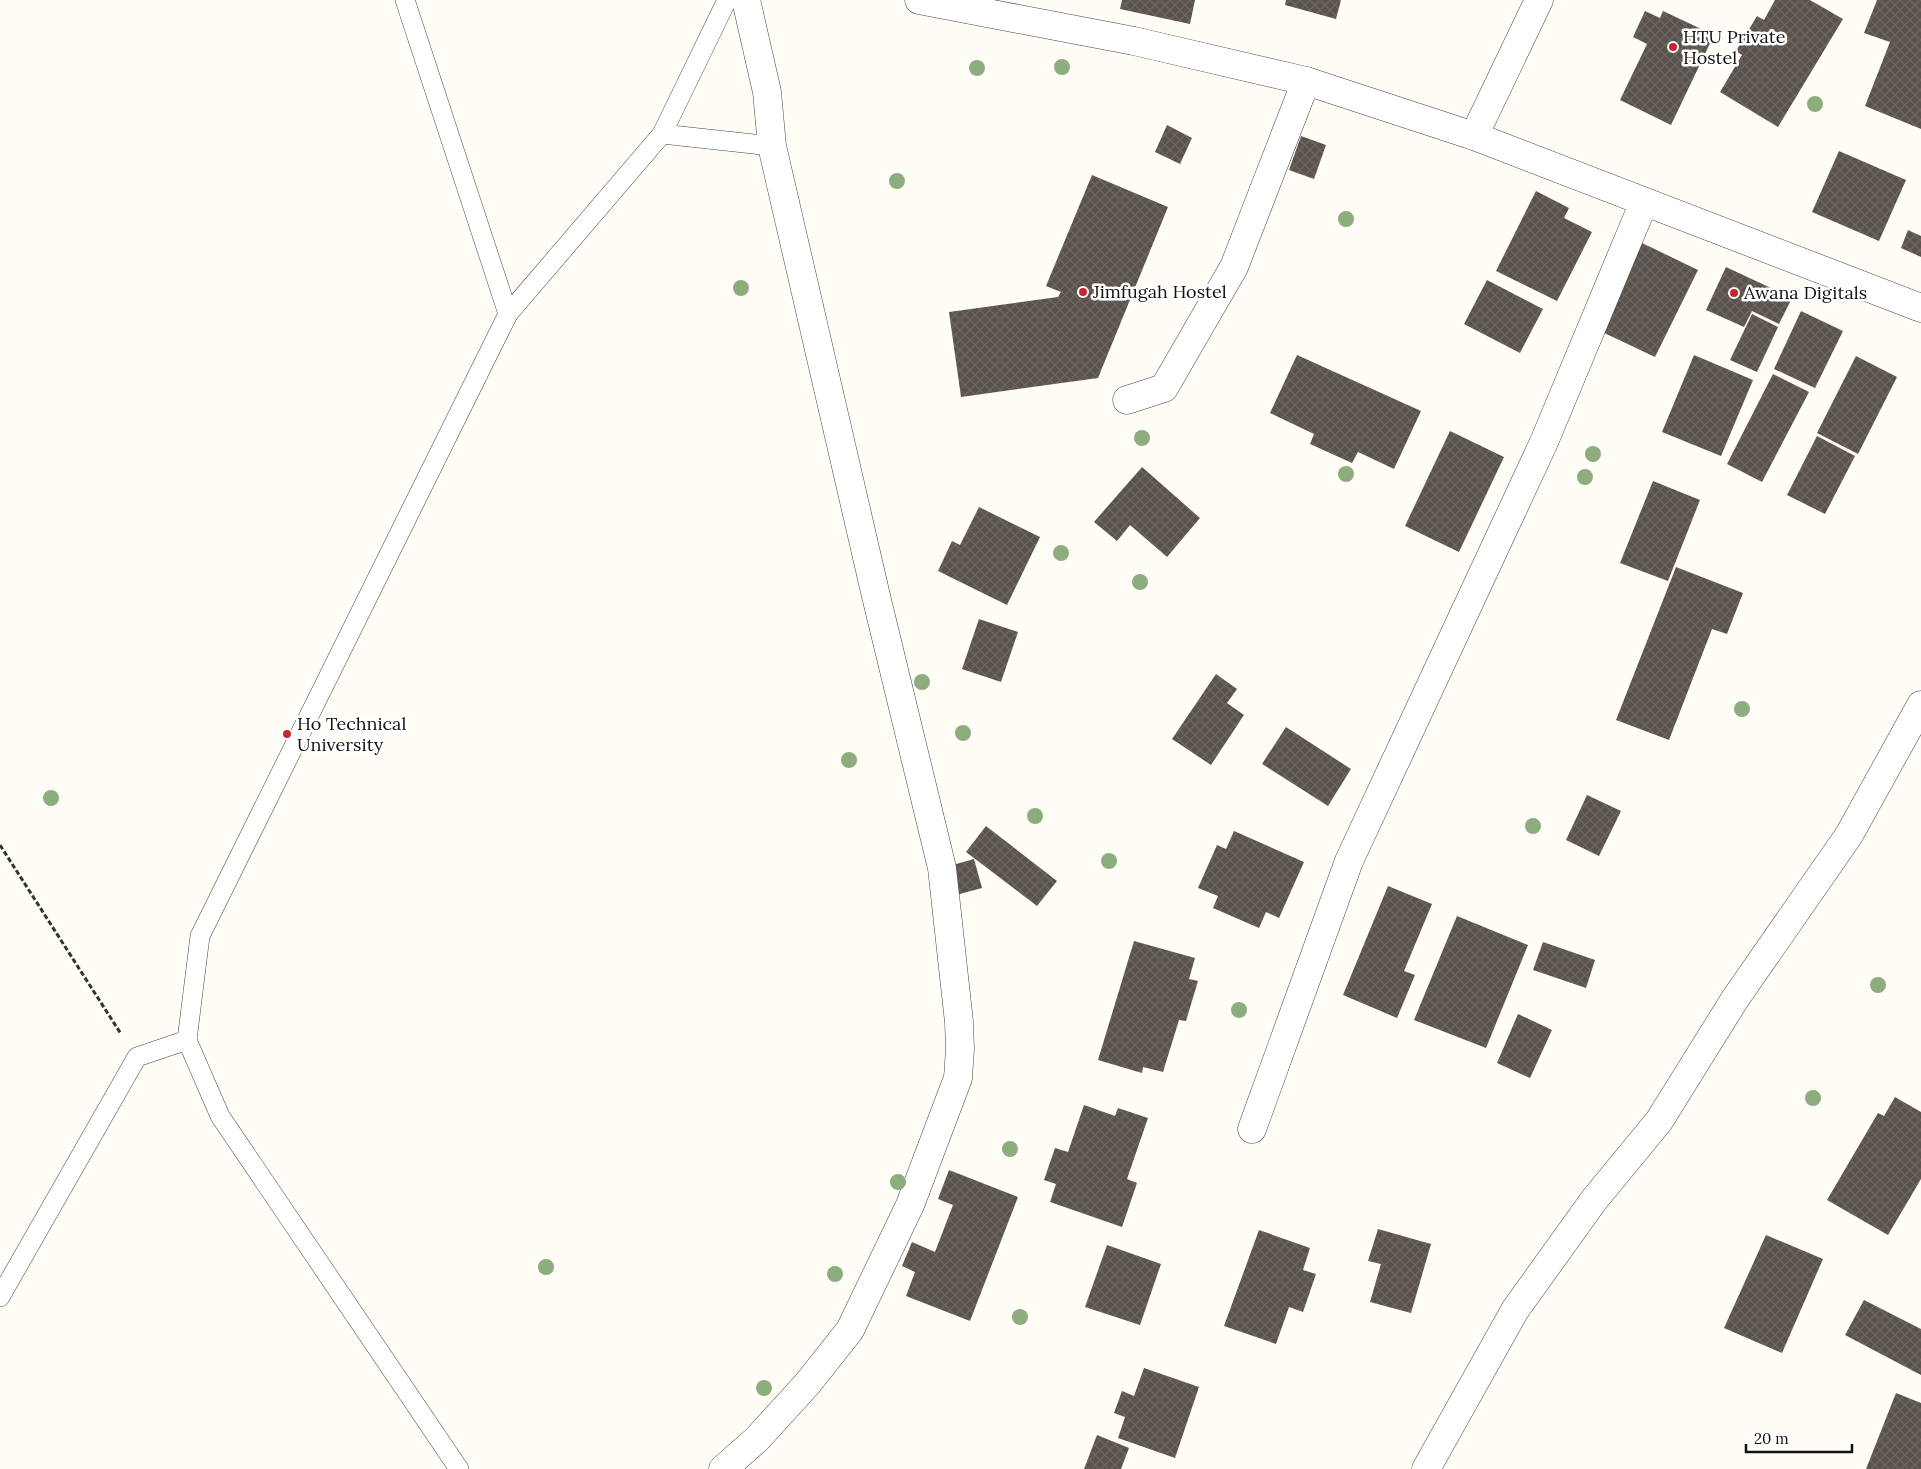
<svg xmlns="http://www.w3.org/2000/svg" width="1921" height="1469" font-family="Lora,serif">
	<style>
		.building { fill: url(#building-cross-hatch) }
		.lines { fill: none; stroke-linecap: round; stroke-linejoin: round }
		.lane-casing { stroke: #444; stroke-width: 20 }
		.street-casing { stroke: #444; stroke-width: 29 }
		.path { stroke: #333; stroke-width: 3; stroke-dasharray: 5 2.5; stroke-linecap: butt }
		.lane { stroke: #fff; stroke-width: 19 }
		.street { stroke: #fff; stroke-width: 28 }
		.tree { fill: #8dad7f }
		.poi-dot { fill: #c4262e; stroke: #fff; stroke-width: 2 }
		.labels { text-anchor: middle; stroke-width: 5; stroke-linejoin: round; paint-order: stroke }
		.poi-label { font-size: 18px; fill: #111; stroke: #fff; text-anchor: start }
	</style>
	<defs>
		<pattern id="building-cross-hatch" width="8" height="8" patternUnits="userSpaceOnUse" patternTransform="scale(1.25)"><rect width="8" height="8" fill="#5a524d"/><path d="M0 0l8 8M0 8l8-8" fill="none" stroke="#6d6662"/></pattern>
	</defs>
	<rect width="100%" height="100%" fill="#fffdf5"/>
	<g class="building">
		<path d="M1122 0H1195L1190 24 1120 9Z"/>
		<path d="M1286 0H1341L1336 19 1285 5Z"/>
		<path d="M1775 0H1810L1843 19 1778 127 1720 92 1742 55 1736 51 1757 16 1764 20Z"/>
		<path d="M1877 0H1921V129L1865 106 1890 42 1864 33Z"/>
		<path d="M1645 11 1660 18 1663 11 1714 35 1671 125 1620 100 1647 44 1633 37Z"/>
		<path d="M1167 125 1192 138 1180 164 1155 152Z"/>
		<path d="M1301 136 1326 145 1314 179 1289 170Z"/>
		<path d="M1839 151 1906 180 1879 241 1812 212Z"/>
		<path d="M1092 175 1168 207 1098 378 961 397 949 312 1058 297 1061 292 1046 286Z"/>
		<path d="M1536 191 1569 208 1564 218 1592 232 1557 301 1496 271Z"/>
		<path d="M1908 230 1921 236V257L1901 248Z"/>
		<path d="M1640 242 1698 270 1655 357 1598 330Z"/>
		<path d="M1726 267 1792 298 1779 324 1752 311 1744 327 1706 310Z"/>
		<path d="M1487 280 1543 309 1520 353 1464 324Z"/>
		<path d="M1801 311 1843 331 1815 388 1774 369Z"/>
		<path d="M1752 314 1778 327 1757 372 1730 360Z"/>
		<path d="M1297 355 1421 411 1394 469 1358 452 1352 463 1310 444 1314 434 1270 413Z"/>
		<path d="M1694 355 1753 380 1721 456 1662 432Z"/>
		<path d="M1856 356 1897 377 1858 454 1817 433Z"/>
		<path d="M1773 374 1809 392 1762 482 1727 464Z"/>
		<path d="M1450 431 1504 457 1459 552 1405 526Z"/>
		<path d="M1817 436 1855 456 1825 514 1787 495Z"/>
		<path d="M1142 467 1200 518 1167 557 1130 525 1117 541 1094 522Z"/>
		<path d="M1653 481 1700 500 1668 581 1620 563Z"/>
		<path d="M979 507 1040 537 1007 605 938 571 952 541 960 545Z"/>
		<path d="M1676 567 1743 593 1727 634 1712 629 1669 740 1616 720Z"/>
		<path d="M979 619 1018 632 1001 682 962 669Z"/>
		<path d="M1216 674 1237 689 1227 703 1244 715 1211 765 1172 739Z"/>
		<path d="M1286 727 1351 769 1328 806 1262 764Z"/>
		<path d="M1587 795 1621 811 1599 856 1566 840Z"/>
		<path d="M986 826 1057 881 1037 906 966 852Z"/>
		<path d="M1234 831 1304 862 1279 918 1266 912 1259 928 1213 908 1218 896 1198 888 1217 845 1226 849Z"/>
		<path d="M974 859 982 888 956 895 949 866Z"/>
		<path d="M1388 886 1432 904 1404 971 1415 975 1397 1018 1343 995Z"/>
		<path d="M1457 916 1528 945 1486 1048 1414 1020Z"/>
		<path d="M1134 941 1195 958 1189 979 1198 981 1186 1021 1179 1020 1163 1072 1143 1067 1142 1073 1098 1060Z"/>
		<path d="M1543 942 1595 960 1586 988 1533 970Z"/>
		<path d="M1518 1014 1552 1030 1530 1078 1497 1063Z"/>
		<path d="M1895 1097 1921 1112V1179L1888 1235 1827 1200 1878 1113 1884 1116Z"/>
		<path d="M1084 1105 1115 1116 1118 1108 1148 1118 1127 1179 1137 1183 1122 1227 1050 1202 1056 1184 1044 1180 1055 1148 1068 1152Z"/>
		<path d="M949 1170 1018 1197 970 1321 906 1296 915 1272 902 1266 912 1242 935 1252 953 1205 938 1199Z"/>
		<path d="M1378 1229 1431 1244 1411 1313 1370 1302 1381 1264 1368 1261Z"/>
		<path d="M1259 1230 1310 1248 1303 1270 1316 1274 1303 1312 1289 1307 1276 1344 1224 1326Z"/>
		<path d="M1766 1235 1823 1259 1782 1353 1724 1328Z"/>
		<path d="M1107 1245 1161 1264 1140 1325 1085 1307Z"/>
		<path d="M1864 1300 1921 1329V1375L1845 1335Z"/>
		<path d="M1144 1368 1199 1387 1175 1458 1118 1438 1125 1417 1114 1413 1122 1391 1134 1396Z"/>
		<path d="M1896 1393 1921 1403V1469H1866Z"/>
		<path d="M1097 1435 1129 1448 1121 1469H1084Z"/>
	</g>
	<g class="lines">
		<defs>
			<g id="lane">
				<path d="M405 0 508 314 200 936 187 1040 220 1116 459 1469"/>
				<path d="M662 134 772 146"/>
				<path d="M508 314 662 134 727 0"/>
				<path d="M0 1297 137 1057 187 1040"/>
			</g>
			<g id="street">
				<path d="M919 0 1134 41 1306 81 1474 136 1921 308"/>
				<path d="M1474 136 1539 0"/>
				<path d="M1127 400 1164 388 1234 267 1306 81"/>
				<path d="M1252 1129 1349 861 1544 442 1644 202"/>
				<path d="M723 1469 757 1439 808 1383 850 1330 910 1205 958 1078 960 1049 959 1022 942 868 876 596 772 146 767 92 746 0"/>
				<path d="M1426 1469 1515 1310 1594 1200 1659 1121 1735 999 1849 835 1921 705"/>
			</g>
		</defs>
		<use href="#lane" class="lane-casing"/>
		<use href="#street" class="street-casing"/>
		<path class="path" d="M0 845 121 1034"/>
		<use href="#lane" class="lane"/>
		<use href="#street" class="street"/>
	</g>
	<g class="tree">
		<circle cx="1062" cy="67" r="8"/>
		<circle cx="977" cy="68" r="8"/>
		<circle cx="1815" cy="104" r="8"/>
		<circle cx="897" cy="181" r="8"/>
		<circle cx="1346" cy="219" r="8"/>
		<circle cx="741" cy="288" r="8"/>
		<circle cx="1142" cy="438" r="8"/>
		<circle cx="1593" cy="454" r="8"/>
		<circle cx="1346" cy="474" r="8"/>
		<circle cx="1585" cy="477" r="8"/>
		<circle cx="1061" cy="553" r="8"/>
		<circle cx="1140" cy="582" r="8"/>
		<circle cx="922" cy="682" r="8"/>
		<circle cx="1742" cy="709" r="8"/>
		<circle cx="963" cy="733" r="8"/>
		<circle cx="849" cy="760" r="8"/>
		<circle cx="51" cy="798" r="8"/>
		<circle cx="1035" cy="816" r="8"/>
		<circle cx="1533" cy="826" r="8"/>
		<circle cx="1109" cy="861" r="8"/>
		<circle cx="1878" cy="985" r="8"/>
		<circle cx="1239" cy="1010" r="8"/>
		<circle cx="1813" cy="1098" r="8"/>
		<circle cx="1010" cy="1149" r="8"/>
		<circle cx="898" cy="1182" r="8"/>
		<circle cx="546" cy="1267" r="8"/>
		<circle cx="835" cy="1274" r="8"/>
		<circle cx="1020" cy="1317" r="8"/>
		<circle cx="764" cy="1388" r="8"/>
	</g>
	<g class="poi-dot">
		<circle cx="1673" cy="47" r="5"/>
		<circle cx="1083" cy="292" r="5"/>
		<circle cx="1734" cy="293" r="5"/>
		<circle cx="287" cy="734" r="5"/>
	</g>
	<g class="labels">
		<g class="poi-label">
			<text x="1683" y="43">HTU Private<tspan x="1683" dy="21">Hostel</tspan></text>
			<text x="1093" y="298">Jimfugah Hostel</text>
			<text x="1744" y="299">Awana Digitals</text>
			<text x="297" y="730">Ho Technical<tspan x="297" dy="21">University</tspan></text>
		</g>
	</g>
	<path d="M1746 1444v8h106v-8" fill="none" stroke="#111111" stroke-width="2.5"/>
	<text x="1754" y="1444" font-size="15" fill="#111111" stroke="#ffffff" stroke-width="4" paint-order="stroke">20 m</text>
</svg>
